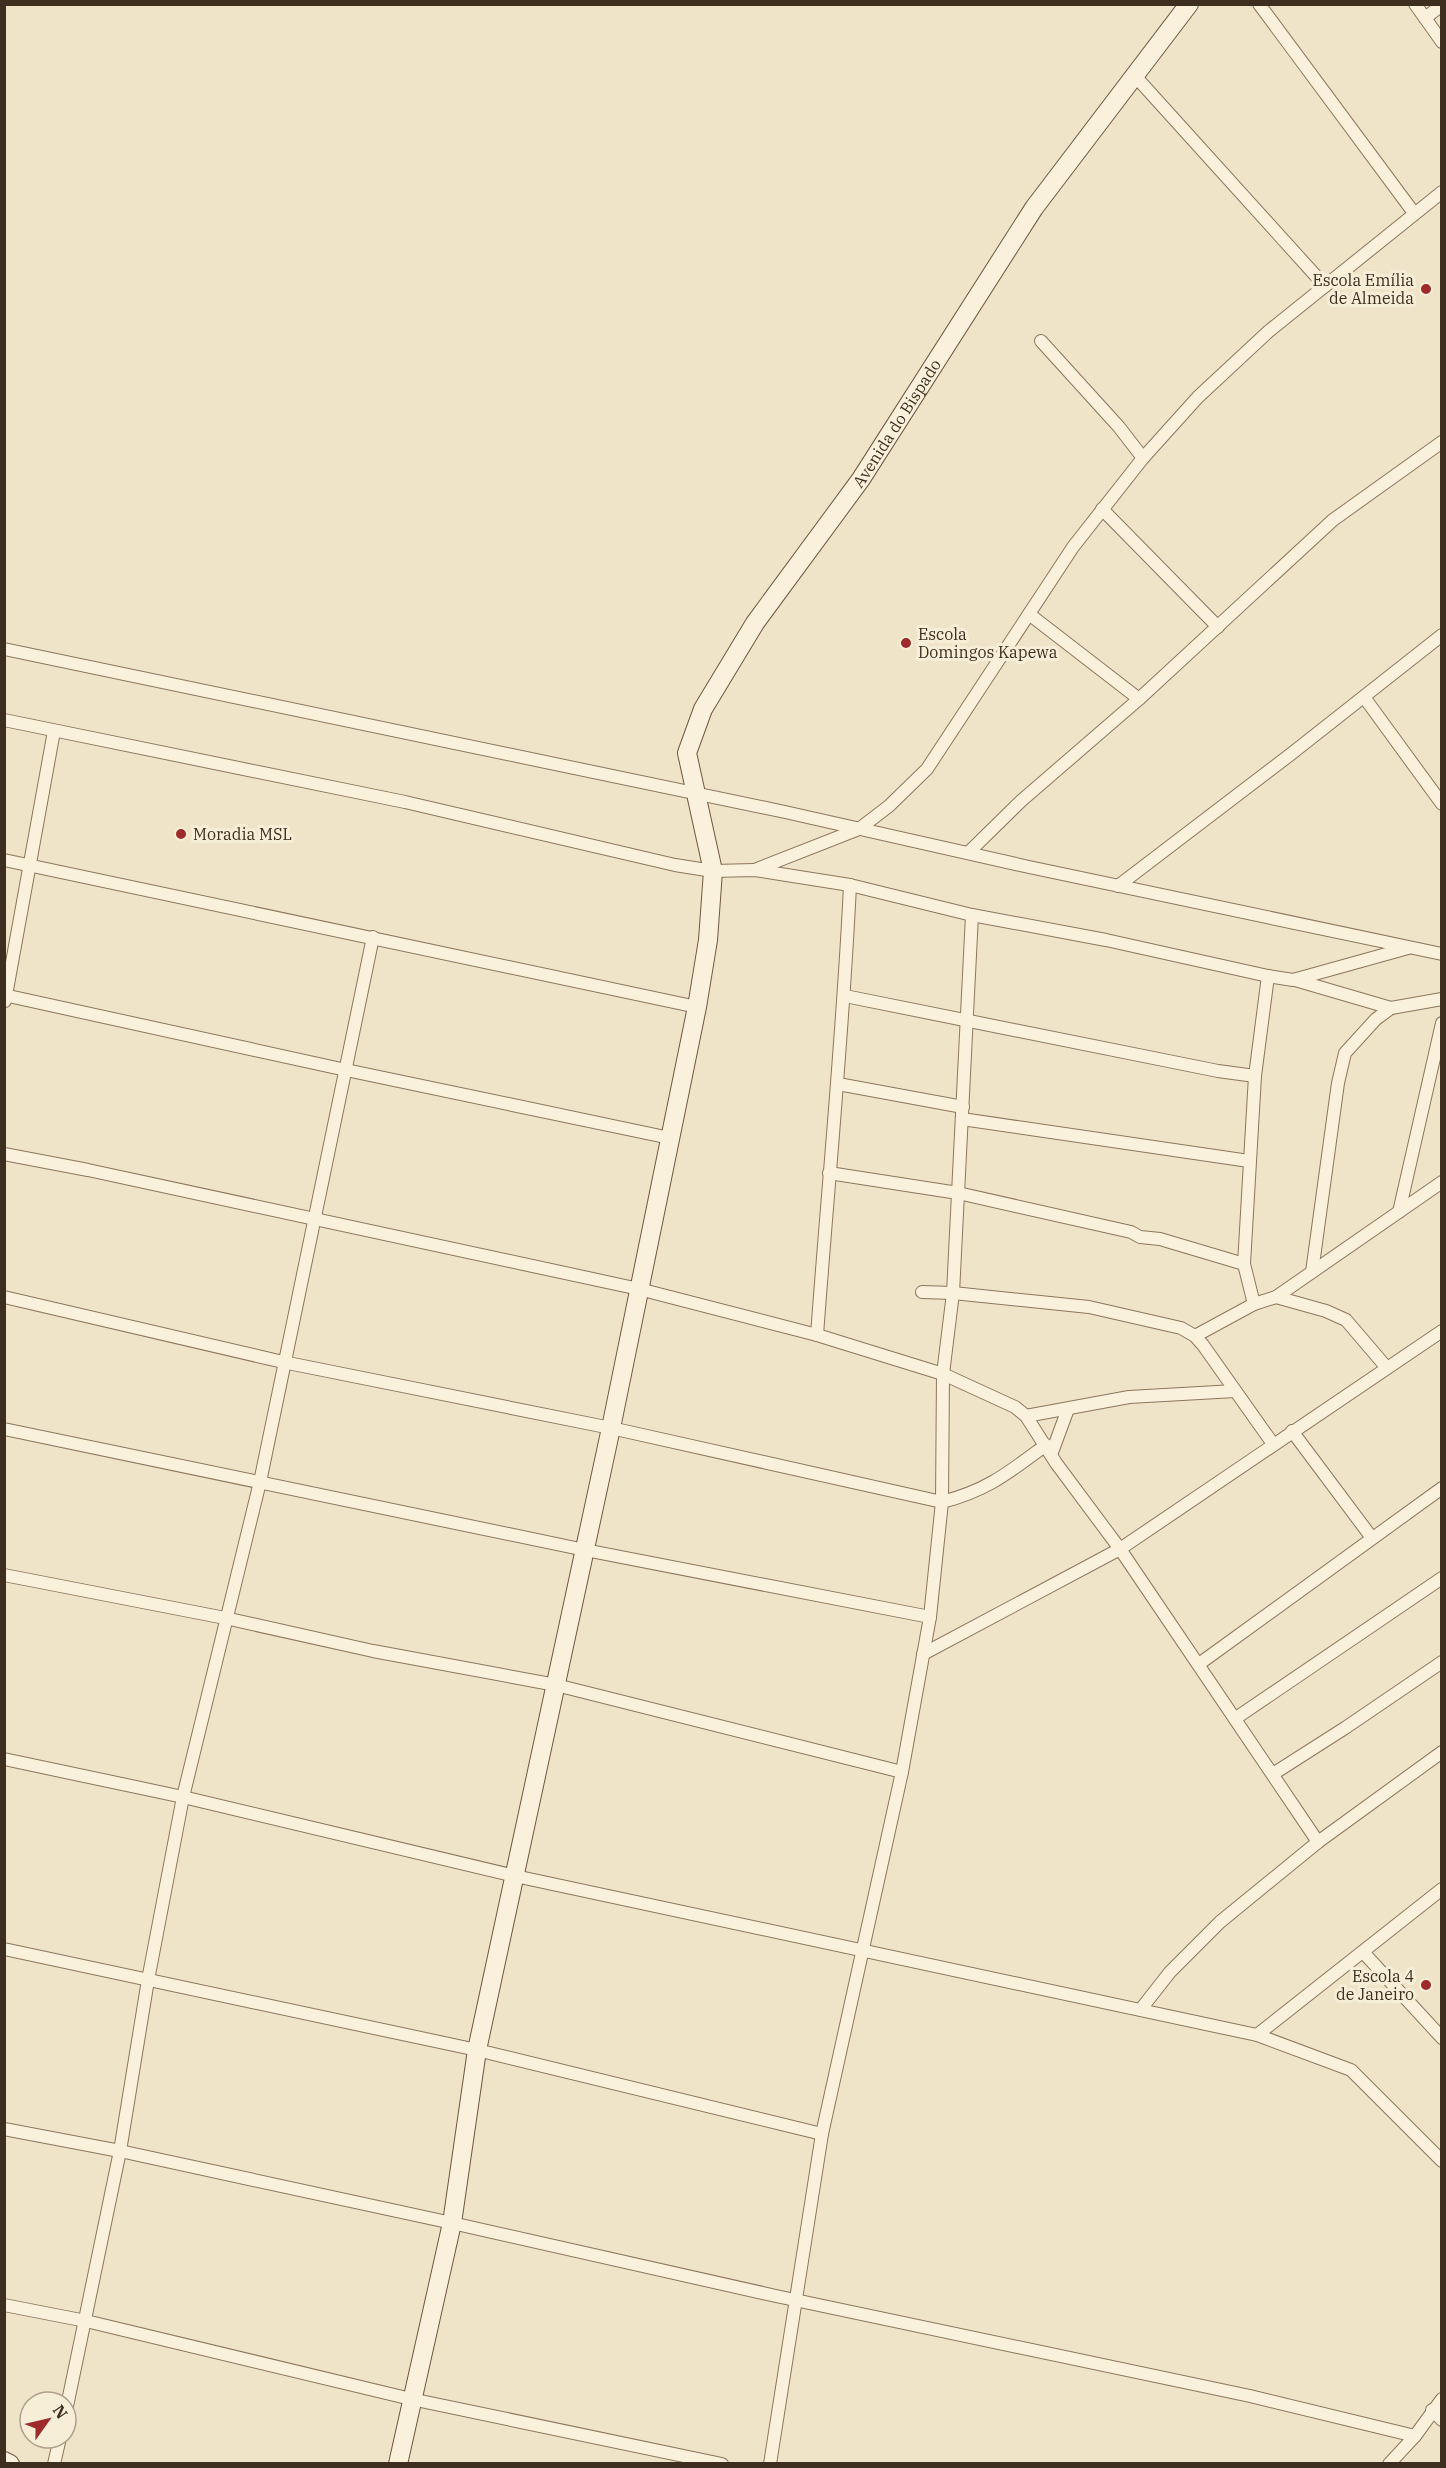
<svg xmlns="http://www.w3.org/2000/svg" width="1446" height="2468" font-family="'IBM Plex Serif',serif">
	<style>
		.lines { fill: none; stroke-linecap: round; stroke-linejoin: round }
		.minor-casing { stroke: #8d765c; stroke-width: 14 }
		.secondary-casing { stroke: #6f573f; stroke-width: 20 }
		.minor { stroke: #faf1dc; stroke-width: 12 }
		.secondary { stroke: #faf1dc; stroke-width: 18 }
		.poi-dot { fill: #9e2a2b; stroke: #f7eed8; stroke-width: 2 }
		.labels { text-anchor: middle; stroke-width: 6; stroke-linejoin: round; paint-order: stroke }
		.poi-label { font-size: 16px; fill: #3d2e20; stroke: #f7eed8; text-anchor: end }
		.street-label { font-size: 16px; fill: #3d2e20; stroke: #f7eed8 }
	</style>
	<rect width="100%" height="100%" fill="#f0e4c8"/>
	<g class="lines">
		<defs>
			<g id="minor">
				<path d="M1259 4 1414 213"/>
				<path d="M1415 4 1442 42"/>
				<path d="M1425 18 1442 5"/>
				<path d="M1136 77 1325 286"/>
				<path d="M1041 341 1119 427 1143 458"/>
				<path d="M1102 509 1218 627"/>
				<path d="M1029 614 1139 699"/>
				<path d="M4 649 785 812 1029 867 1442 954"/>
				<path d="M1364 697 1442 804"/>
				<path d="M4 720 405 802 675 865 713 871 755 870 850 885 972 915 1106 940 1268 976 1293 980 1408 948"/>
				<path d="M968 853 1021 801 1139 699 1333 520 1442 442"/>
				<path d="M4 860 697 1007"/>
				<path d="M757 869 859 829 889 806 927 769 1073 547 1143 458 1198 397 1269 331 1442 192"/>
				<path d="M1118 886 1291 754 1442 635"/>
				<path d="M1295 980 1391 1008"/>
				<path d="M4 995 346 1070 670 1138"/>
				<path d="M845 996 1218 1071 1255 1076"/>
				<path d="M5 1001 54 731"/>
				<path d="M838 1084 963 1107"/>
				<path d="M962 1119 1249 1161"/>
				<path d="M4 1154 88 1170 639 1289 817 1335 943 1374 1015 1407 1026 1416 1056 1463 1120 1549 923 1654"/>
				<path d="M829 1173 958 1193 1131 1232 1140 1237 1160 1239 1244 1264"/>
				<path d="M1399 1212 1442 1023"/>
				<path d="M1312 1272 1338 1083 1345 1053 1376 1019 1391 1008 1442 999"/>
				<path d="M922 1292 953 1293 1089 1307 1181 1328 1195 1336 1203 1345 1273 1444"/>
				<path d="M4 1297 283 1362 611 1428 942 1502C988 1490 1008 1473 1046 1445"/>
				<path d="M1276 1297 1326 1311 1346 1320 1387 1368"/>
				<path d="M1254 1304 1244 1264 1255 1076 1268 976"/>
				<path d="M1442 1331 1120 1549 1318 1842 1442 1752"/>
				<path d="M817 1335C828 1185 843 1035 850 885"/>
				<path d="M1195 1336 1254 1304 1276 1297 1442 1182"/>
				<path d="M1026 1416 1129 1397 1235 1391"/>
				<path d="M4 1429 585 1550 930 1617"/>
				<path d="M1292 1431 1372 1538"/>
				<path d="M1051 1455 1068 1409"/>
				<path d="M4 1575 225 1618 373 1651 556 1685 902 1772"/>
				<path d="M1199 1664 1442 1488"/>
				<path d="M1236 1718 1442 1578"/>
				<path d="M4 1759 183 1797 515 1876 1257 2035 1351 2070 1442 2161"/>
				<path d="M1273 1774 1345 1728 1442 1662"/>
				<path d="M4 1949 477 2050 822 2134"/>
				<path d="M1363 1952 1442 2038"/>
				<path d="M1141 2009 1170 1972 1220 1922 1318 1842"/>
				<path d="M1257 2035 1442 1889"/>
				<path d="M4 2129 120 2151 452 2223 776 2296 1250 2396 1415 2436"/>
				<path d="M4 2305 86 2321 411 2399 722 2464"/>
				<path d="M1432 2410 1442 2420"/>
				<path d="M66 2411 120 2151 148 1980 183 1797 260 1482 373 937"/>
				<path d="M54 2464 60 2438"/>
				<path d="M770 2464 822 2134 902 1772 930 1617 942 1502 943 1374 953 1293 972 915"/>
				<path d="M1389 2464 1415 2436 1442 2399"/>
			</g>
			<g id="secondary">
				<path d="M4 2461 10 2464"/>
				<path id="s1" d="M398 2464 452 2223 477 2050 611 1428 697 1007 708 940 713 871 687 753 703 709 755 623 861 479 1034 208 1189 4"/>
			</g>
		</defs>
		<use href="#minor" class="minor-casing"/>
		<use href="#secondary" class="secondary-casing"/>
		<use href="#minor" class="minor"/>
		<use href="#secondary" class="secondary"/>
	</g>
	<g class="poi-dot">
		<circle cx="1426" cy="289" r="6"/>
		<circle cx="906" cy="643" r="6"/>
		<circle cx="181" cy="834" r="6"/>
		<circle cx="1426" cy="1985" r="6"/>
	</g>
	<g class="labels">
		<g class="poi-label">
			<text x="1414" y="286">Escola Emília<tspan x="1414" dy="18">de Almeida</tspan></text>
			<text x="918" y="640" text-anchor="start">Escola<tspan x="918" dy="18">Domingos Kapewa</tspan></text>
			<text x="193" y="840" text-anchor="start">Moradia MSL</text>
			<text x="1414" y="1982">Escola 4<tspan x="1414" dy="18">de Janeiro</tspan></text>
		</g>
		<g class="street-label">
			<text dy="6" stroke="none"><textPath href="#s1" startOffset="2138">Avenida do Bispado</textPath></text>
		</g>
	</g>
	<rect width="1446" height="2468" fill="none" stroke="#3d2e20" stroke-width="12"/>
	<g transform="translate(48 2420) rotate(56)"><circle r="28" fill="#f7eed8" stroke="#ada18e" stroke-width="1.5"/>
	<path d="M0-4.5L10 22L0 15L-10 22Z" fill="#9e2a2b"/>
	<text y="-9" font-size="16" font-weight="bold" text-anchor="middle" fill="#3d2e20">N</text>
	</g>
</svg>
